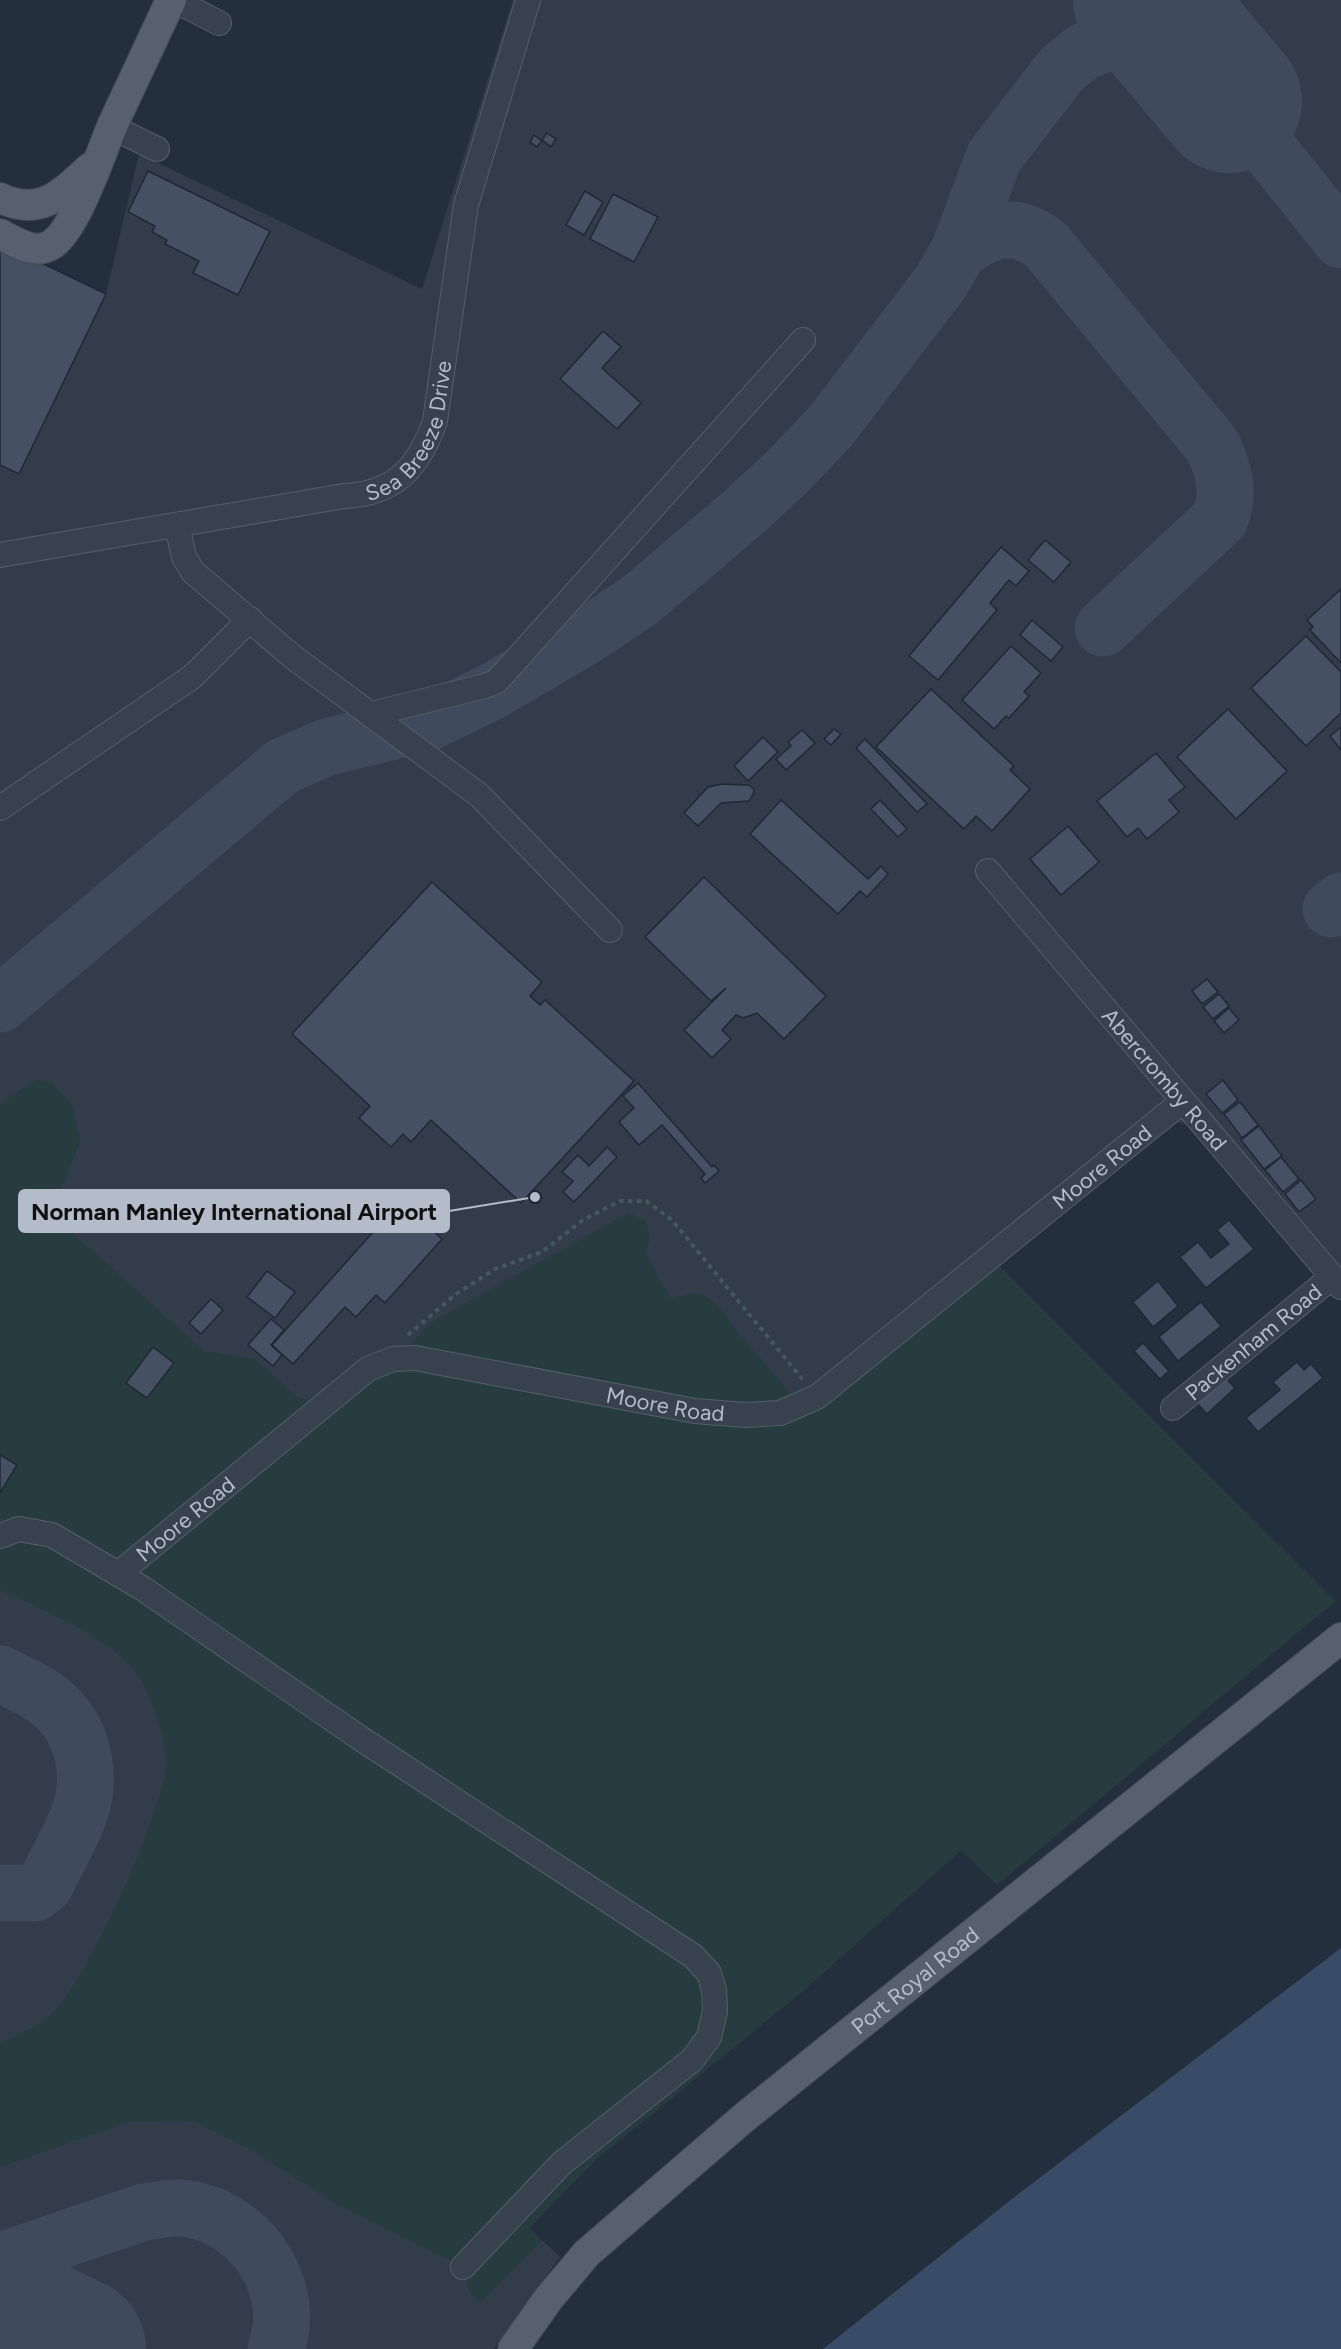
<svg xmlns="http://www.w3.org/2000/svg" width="1341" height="2349" font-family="Figtree,sans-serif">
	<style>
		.airport { fill: #323c4b }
		.green { fill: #263c3f }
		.water { fill: #394c67 }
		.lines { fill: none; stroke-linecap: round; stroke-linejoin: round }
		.taxiway { stroke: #3f4a5a; stroke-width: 57 }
		.runway { stroke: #3f4a5a; stroke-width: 144 }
		.building { fill: #455162; stroke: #1f2835; stroke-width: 1.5 }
		.minor-casing { stroke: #565f6c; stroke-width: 26 }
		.major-casing { stroke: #414a57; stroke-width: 32 }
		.path { stroke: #44595c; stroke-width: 4; stroke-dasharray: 4.5 4.5; stroke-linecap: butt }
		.minor { stroke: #38414e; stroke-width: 24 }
		.major { stroke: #56606e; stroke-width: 30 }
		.labels { text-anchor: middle; stroke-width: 4.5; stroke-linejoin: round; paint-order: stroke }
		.street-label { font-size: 22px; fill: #b4bcc9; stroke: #1d2633 }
		.leader { fill: none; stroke: #b4bcc9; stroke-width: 2 }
		.callout-dot { fill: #b4bcc9; stroke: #1d2633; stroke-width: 2 }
		.callout { fill: #b4bcc9; stroke: #b4bcc9; stroke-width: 2 }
		.callout-label { font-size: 24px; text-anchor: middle; font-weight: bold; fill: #111 }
	</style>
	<rect width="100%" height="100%" fill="#242f3e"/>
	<path class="airport" d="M513 0H1341V1288L1198 1136 1185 1124 1174 1121 992 1259 1335 1601 997 1885 961 1850 803 1991 597 2159 529 2228 560 2257 494 2349H0V243L106 294 139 154 422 289Z"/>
	<path class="green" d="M36 1080 51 1082 72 1104 80 1141 66 1179 45 1208 204 1351 255 1359 295 1395 305 1400 368 1369 414 1358 412 1342 432 1322 628 1213 646 1221 650 1237 645 1253 671 1299 695 1293 707 1297 717 1305 739 1334 800 1404 991 1259 1335 1601 997 1885 961 1850 803 1991 597 2159 529 2228 542 2241 481 2302C466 2294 465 2285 469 2270L335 2203 248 2148 192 2121 128 2122 0 2167V2043C19 2034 39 2026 55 2011 86 1982 168 1803 166 1761 165 1735 150 1688 133 1668 105 1636 38 1607 0 1590V1104Z"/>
	<path class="water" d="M1341 1948V2349H823L1017 2195Z"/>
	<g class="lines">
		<g class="taxiway">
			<path d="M959 251C990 229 1014 220 1046 245L1212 445C1224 469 1230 493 1220 519L1103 628"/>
			<path d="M1331 909 1341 901"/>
			<path d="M0 1004 283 766 327 747 427 723 491 692 580 640 639 601 745 511 786 473 830 427 941 282 959 251 994 157 1061 70 1084 51 1123 38 1159 45 1179 54 1202 72 1230 101 1341 240"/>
			<path d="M0 1674C21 1684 43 1693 59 1710 85 1736 92 1781 79 1814 70 1839 56 1862 45 1885L35 1893H0"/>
			<path d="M0 2261 144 2212C160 2210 175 2206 190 2209 252 2220 298 2288 276 2349"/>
			<path d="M9 2318 45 2349"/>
		</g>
		<g class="runway">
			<path d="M1145 0 1230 101"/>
			<path d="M0 2313 74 2349"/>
		</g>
	</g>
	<g class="building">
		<path d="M547 133 556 139 551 147 542 140Z"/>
		<path d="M534 135 542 141 537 147 530 142Z"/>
		<path d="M148 171 270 231 238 295 193 273 199 261 165 244 167 240 152 232 155 226 128 212Z"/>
		<path d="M585 191 603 202 584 235 566 225Z"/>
		<path d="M613 194 658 217 634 262 590 239Z"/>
		<path d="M0 243 106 294 19 474 0 465Z"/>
		<path d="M603 331 621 347 602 368 641 403 617 429 560 379Z"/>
		<path d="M1045 540 1071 562 1054 582 1028 560Z"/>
		<path d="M1001 547 1029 571 1016 586 1009 580 990 603 997 610 938 680 909 656Z"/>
		<path d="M1341 589V663L1310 630 1313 627 1307 620Z"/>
		<path d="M1032 620 1063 647 1051 661 1020 635Z"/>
		<path d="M1306 636 1341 672V713L1306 746 1251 688Z"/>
		<path d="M1011 646 1041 673 1024 692 1029 696 1009 718 1006 716 994 729 962 700Z"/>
		<path d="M931 689 1014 766 1010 770 1030 789 992 831 976 816 964 829 876 747Z"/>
		<path d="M1228 709 1287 771 1236 819 1177 757Z"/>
		<path d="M1341 727V750L1330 736Z"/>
		<path d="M834 729 841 734 831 745 824 739Z"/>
		<path d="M802 730 815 743 786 770 776 759 791 746 788 742Z"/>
		<path d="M763 737 778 752 748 781 734 766Z"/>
		<path d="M865 739 927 804 917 812 856 748Z"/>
		<path d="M1156 753 1185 787 1169 800 1179 812 1147 839 1138 828 1127 837 1097 801Z"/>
		<path d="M722 784 748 785 754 789 753 795 749 801 721 803 698 826 684 813 708 787Z"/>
		<path d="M781 800 868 879 881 866 888 874 867 897 860 891 838 914 750 834Z"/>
		<path d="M880 800 907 829 898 837 871 809Z"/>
		<path d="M1068 826 1099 862 1061 895 1030 859Z"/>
		<path d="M704 877 826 996 784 1039 757 1013 743 1018 736 1015 722 1030 731 1039 712 1058 684 1030 726 988 711 1001 645 937Z"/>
		<path d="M432 882 542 982 530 996 540 1005 545 1000 634 1081 521 1203 431 1120 411 1142 403 1134 391 1147 359 1118 370 1106 292 1034Z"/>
		<path d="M1207 979 1218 992 1202 1004 1192 991Z"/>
		<path d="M1219 994 1229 1006 1213 1019 1203 1007Z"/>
		<path d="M1229 1008 1239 1020 1224 1033 1214 1021Z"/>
		<path d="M1223 1080 1238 1100 1222 1113 1206 1094Z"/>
		<path d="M638 1083 712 1167 714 1165 719 1171 705 1183 701 1178 705 1174 662 1125 639 1145 619 1122 634 1108 623 1096Z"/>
		<path d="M1240 1102 1258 1125 1242 1138 1224 1114Z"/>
		<path d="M1259 1126 1282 1156 1264 1169 1241 1140Z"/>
		<path d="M607 1147 617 1157 574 1202 563 1192 573 1181 562 1172 578 1155 589 1166Z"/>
		<path d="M1281 1157 1299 1179 1283 1192 1265 1170Z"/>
		<path d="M1301 1180 1316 1199 1299 1212 1285 1194Z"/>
		<path d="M400 1202 414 1215 420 1208 435 1220 429 1227 442 1239 385 1303 376 1295 356 1317 345 1307 293 1364 272 1345Z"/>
		<path d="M1229 1220 1254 1249 1206 1288 1180 1257 1198 1242 1211 1258 1229 1244 1217 1230Z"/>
		<path d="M267 1271 295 1292 275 1318 247 1297Z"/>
		<path d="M1158 1281 1178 1306 1153 1327 1133 1302Z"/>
		<path d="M211 1299 223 1310 201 1334 189 1323Z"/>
		<path d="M1201 1302 1221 1326 1178 1361 1159 1337Z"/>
		<path d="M271 1319 284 1330 271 1345 282 1355 273 1366 248 1345Z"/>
		<path d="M1143 1343 1169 1371 1160 1379 1134 1351Z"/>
		<path d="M153 1347 174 1363 147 1398 126 1383Z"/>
		<path d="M1297 1362 1304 1370 1311 1364 1323 1378 1258 1432 1246 1418 1280 1390 1273 1382Z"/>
		<path d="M1223 1375 1235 1388 1207 1414 1195 1401Z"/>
		<path d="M0 1455 17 1465 0 1493Z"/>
	</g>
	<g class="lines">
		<defs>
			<g id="minor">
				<path d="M174 0 219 23"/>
				<path d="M112 127 157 149"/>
				<path d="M177 525 184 557 193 572 293 657 479 795 610 930"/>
				<path id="s1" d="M0 555 344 496C395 494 419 467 435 421L466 205 528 0"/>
				<path d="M371 714 485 686 497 681 803 340"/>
				<path d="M0 808 192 677 250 619"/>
				<path id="s2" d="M988 871 1341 1287"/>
				<path id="s3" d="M1173 1408 1332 1277"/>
				<path d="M0 1536 19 1529 52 1535 142 1588 360 1738 693 1956 709 1973 714 1990 715 2011 709 2037 692 2060 562 2163 463 2267"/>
				<path id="s4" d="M118 1574 368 1369 393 1359 415 1358 695 1411 745 1415 780 1413 817 1397 1183 1101"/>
			</g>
			<g id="major">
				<path d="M0 198C41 217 61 194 90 168"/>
				<path d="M0 234C15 242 35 255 51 245 76 230 101 152 113 124 132 83 152 41 171 0"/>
				<path id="s5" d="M513 2349 549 2298 587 2253 746 2116 1341 1638"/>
			</g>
		</defs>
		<use href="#minor" class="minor-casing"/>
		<use href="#major" class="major-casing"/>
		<path class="path" d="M408 1335 456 1294 495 1269 542 1252 583 1220 620 1201H646L672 1220 803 1380"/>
		<use href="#minor" class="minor"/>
		<use href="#major" class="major"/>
	</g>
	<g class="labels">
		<g class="street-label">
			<text dy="8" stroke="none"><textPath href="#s1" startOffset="454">Sea Breeze Drive</textPath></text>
			<text dy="8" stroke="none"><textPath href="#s2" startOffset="273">Abercromby Road</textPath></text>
			<text dy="8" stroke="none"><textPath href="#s4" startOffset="1149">Moore Road</textPath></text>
			<text dy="8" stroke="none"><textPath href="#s3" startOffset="104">Packenham Road</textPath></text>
			<text dy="8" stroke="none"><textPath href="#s4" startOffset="627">Moore Road</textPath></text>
			<text dy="8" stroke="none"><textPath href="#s4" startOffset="87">Moore Road</textPath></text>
			<text dy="8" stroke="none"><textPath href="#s5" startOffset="548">Port Royal Road</textPath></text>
		</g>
	</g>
	<path class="leader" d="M535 1197L449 1211"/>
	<circle class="callout-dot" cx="535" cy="1197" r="6"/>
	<rect class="callout" x="19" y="1190" width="430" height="42" rx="6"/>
	<g class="callout-label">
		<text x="234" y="1220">Norman Manley International Airport</text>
	</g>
</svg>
